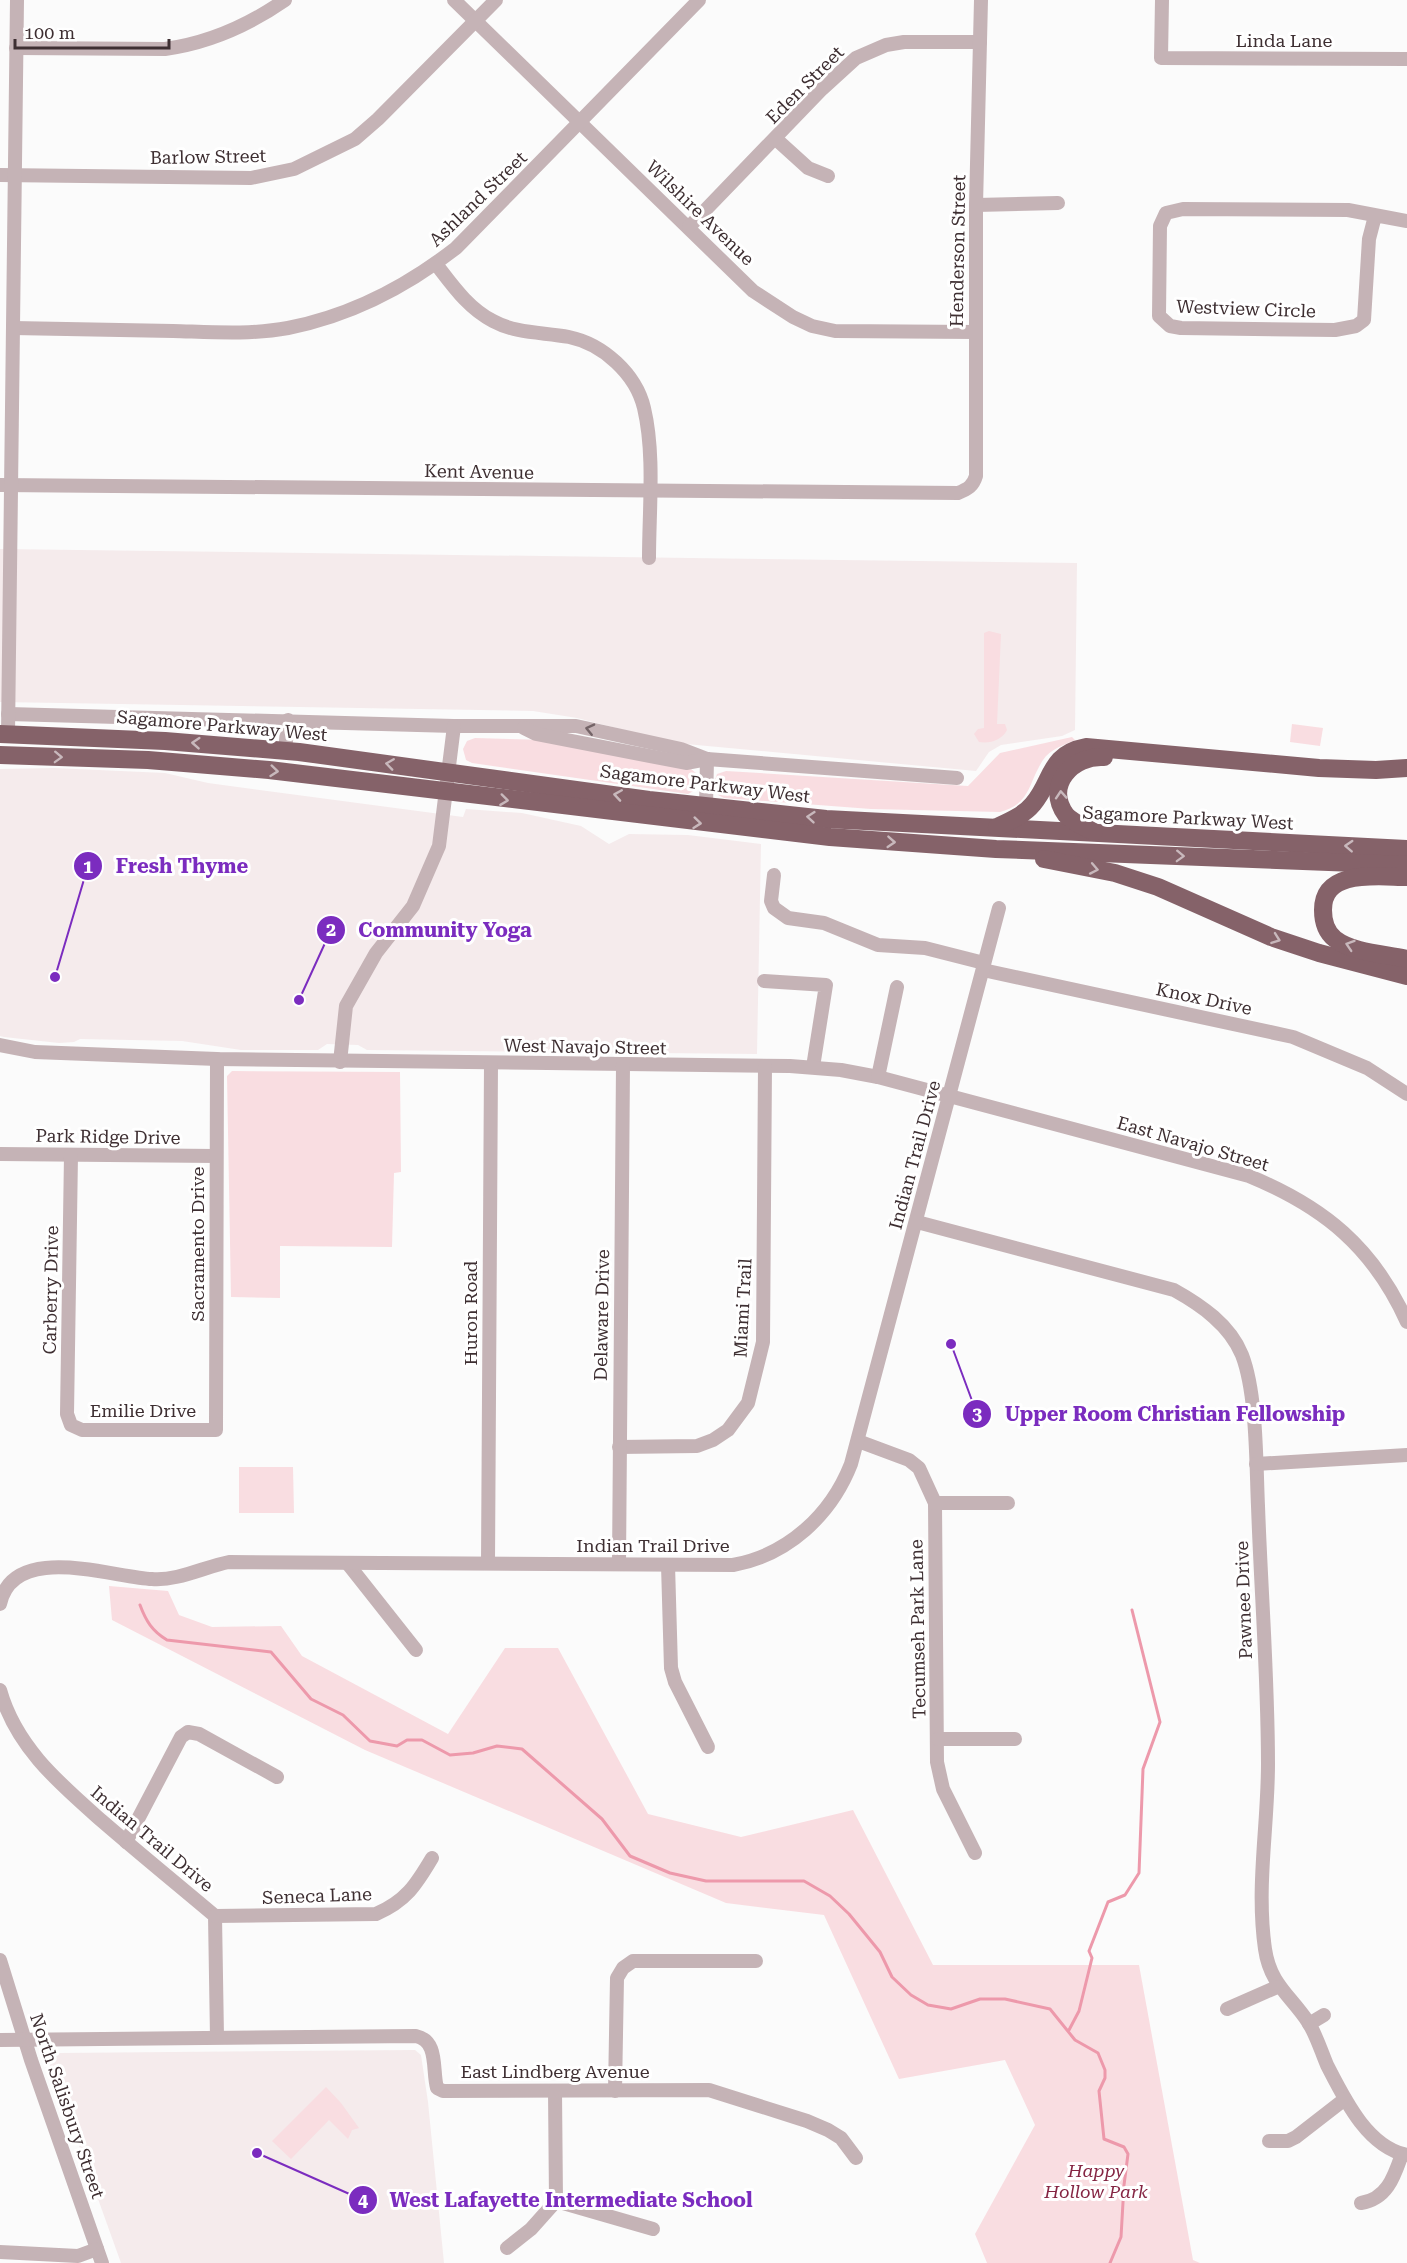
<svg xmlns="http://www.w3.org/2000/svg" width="1407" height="2263" font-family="'Roboto Serif',serif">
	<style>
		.built { fill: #f5ebec }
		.green { fill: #f9dde1 }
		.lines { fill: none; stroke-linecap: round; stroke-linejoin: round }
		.stream { stroke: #ed99ab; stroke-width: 3 }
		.minor { stroke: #c5b3b6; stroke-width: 14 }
		.highway { stroke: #856269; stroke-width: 18 }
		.oneway { stroke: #746467 }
		.oneway2 { stroke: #c8b8bc }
		.labels { text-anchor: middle; stroke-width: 6; stroke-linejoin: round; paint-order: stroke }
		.street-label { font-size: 18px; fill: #3e2f32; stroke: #fff }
		.park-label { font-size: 18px; font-style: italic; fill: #852543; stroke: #fff }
		.leader { fill: none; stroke: #7b2cbf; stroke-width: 2 }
		.callout-dot { fill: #7b2cbf; stroke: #fff; stroke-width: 2 }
		.mark-label { font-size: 18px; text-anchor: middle; font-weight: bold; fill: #fff }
		.callout-label { font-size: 20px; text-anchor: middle; font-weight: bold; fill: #7b2cbf; stroke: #fff; stroke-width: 6; stroke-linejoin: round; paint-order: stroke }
	</style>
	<rect width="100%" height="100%" fill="#fbfbfb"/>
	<g class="built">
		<path d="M0 549 1077 563 1075 730 1062 736 1001 745 989 752 976 771 675 743 577 718 533 711 0 702Z"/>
		<path d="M54 768 165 773 208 783 463 817 466 809 522 813 581 826 609 844 629 834 688 835 761 844 757 1054 367 1050 358 1045 327 1044 318 1050H241L182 1041 80 1039 74 1042 59 1043 4 1037 0 1036V769Z"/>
		<path d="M415 2050 421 2055 428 2102 444 2263H121L50 2065 53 2057 59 2053Z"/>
	</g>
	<g class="green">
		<path d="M989 631 1001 634 997 724H1005L1007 730C1002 740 990 744 979 742L974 734 978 729 984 728V633Z"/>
		<path d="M1292 724 1323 728 1320 746 1290 742Z"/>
		<path d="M1072 737 1075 740C1064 745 1050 749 1043 760 1028 783 1031 804 1000 812L871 809 724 798 718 795 713 786 717 774 726 771 968 786 1000 753Z"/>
		<path d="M475 738 547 740 691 769 696 773C700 783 698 790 688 794L472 763 466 760 463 749 467 741Z"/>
		<path d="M232 1071 400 1072 401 1172 394 1173 392 1247 280 1246V1298L231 1297 227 1076Z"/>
		<path d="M239 1467H293L294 1513H239Z"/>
		<path d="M109 1586 168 1591 179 1615 212 1627 281 1626 302 1656 448 1734 505 1648H558L648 1814 741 1837 853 1810 933 1965H1139L1193 2260 1200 2263H987L975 2234 1035 2125 1005 2060 899 2079 824 1915 726 1903 365 1750 112 1620Z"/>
		<path d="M326 2087 341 2103 359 2128 352 2130 348 2139 329 2120 291 2159 272 2141Z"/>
	</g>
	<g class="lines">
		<g class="stream">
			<path d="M140 1605C146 1621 152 1631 167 1640L271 1652 311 1699 343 1715 370 1741 397 1746 407 1740H422L450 1755 473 1753 497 1746 522 1749 602 1819 630 1856 670 1873 706 1881H804L830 1896 849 1914 880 1952 892 1977 911 1995 928 2005 951 2009 980 1999H1005L1050 2009 1075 2040 1098 2053 1105 2070V2078L1099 2091 1104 2139 1124 2147 1128 2154 1124 2185 1121 2237 1110 2263"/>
			<path d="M1069 2030 1079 2011 1092 1958 1089 1951 1108 1902 1125 1895 1139 1873 1143 1769 1160 1722 1132 1610"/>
		</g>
		<g class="minor">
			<path d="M454 0 753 291 793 317 812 326 835 331 975 332"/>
			<path d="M1162 0 1161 58 1407 59"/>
			<path d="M16 48 165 49C209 43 249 25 285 0"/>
			<path d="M776 139 808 168 828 176"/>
			<path d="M0 175 251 178 294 169 355 139 378 119 496 0"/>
			<path d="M976 205 1058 203"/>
			<path d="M1375 216 1369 239 1364 320 1356 326 1335 330 1181 328 1170 326 1159 316 1160 226 1166 213 1183 209 1348 210 1407 221"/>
			<path d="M689 227 822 89 856 58 886 45 904 42H980"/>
			<path d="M436 264C453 286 468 308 493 321 517 334 543 332 569 337 603 344 636 374 644 408 655 454 649 511 649 558"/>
			<path d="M13 328C66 329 120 330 173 331 211 332 250 335 288 328 349 316 406 287 456 248L699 0"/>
			<path d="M0 485 958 493C968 489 973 486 976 476V205L981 0"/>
			<path d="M8 714 454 726H576L681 749 707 759"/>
			<path d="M524 728 536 734 686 763 707 759 957 778"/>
			<path d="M8 734 17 0"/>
			<path d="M285 751 288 720"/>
			<path d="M706 807 707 759"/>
			<path d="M774 875 771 901 774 908 788 918 824 923 878 945 925 948 984 963"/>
			<path d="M983 970 1293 1037 1367 1068 1407 1094"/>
			<path d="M764 981 826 985 813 1067"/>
			<path d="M0 1045 35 1052 217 1059 790 1066 841 1070 878 1077 1249 1176C1324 1207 1373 1247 1407 1322"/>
			<path d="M340 1062 346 1006 376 953 413 906 439 846 454 726"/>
			<path d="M878 1077 897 987"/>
			<path d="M0 1154 216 1156"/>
			<path d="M71 1155 67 1414 71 1425 82 1430H216L217 1059"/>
			<path d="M917 1222 1174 1290C1201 1305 1230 1325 1242 1355 1257 1394 1256 1463 1258 1506 1261 1592 1268 1678 1268 1764 1268 1826 1256 1887 1265 1949 1270 1984 1290 1995 1308 2022 1316 2034 1321 2051 1327 2065 1344 2098 1367 2147 1407 2155"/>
			<path d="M858 1441 909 1460 919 1468 935 1503 937 1762 943 1789 975 1853"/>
			<path d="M619 1447 697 1446 713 1440 728 1430 748 1403 763 1342 765 1066"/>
			<path d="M1256 1464 1407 1455"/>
			<path d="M935 1503H1008"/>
			<path d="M488 1563 491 1064"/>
			<path d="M348 1564 416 1650"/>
			<path d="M619 1564 623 1065"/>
			<path d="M668 1565 671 1668 675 1682 708 1747"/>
			<path d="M0 1604C13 1542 111 1577 152 1579 178 1581 204 1567 229 1562L733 1565C788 1555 831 1515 851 1464L999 908"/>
			<path d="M0 1690C16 1747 59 1783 102 1821 139 1853 177 1884 215 1916L217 2037"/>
			<path d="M938 1739H1015"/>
			<path d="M126 1842 181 1737 188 1732 199 1734 277 1777"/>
			<path d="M215 1916 376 1914C406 1901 416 1885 432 1858"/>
			<path d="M0 1960 31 2060 102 2263"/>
			<path d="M1227 2009 1277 1987"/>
			<path d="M1309 2024 1324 2015"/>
			<path d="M0 2040 416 2036C439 2041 432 2070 437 2088L443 2091 709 2090 807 2121 828 2130 841 2138 856 2158"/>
			<path d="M615 2091 617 1978 623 1968 633 1961H756"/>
			<path d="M1269 2141H1288L1296 2137 1345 2099"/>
			<path d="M556 2201 653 2229"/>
			<path d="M1361 2203C1387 2199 1394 2177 1402 2154"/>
			<path d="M507 2248 531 2229 556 2201 555 2091"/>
			<path d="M0 2252 78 2256 97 2249"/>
		</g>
		<g class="highway">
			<path d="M0 734 165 741 299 752 649 800 826 819 1407 849"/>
			<path d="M0 755 148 760 269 770 830 837 996 849 1407 865"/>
			<path d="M997 827C1010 821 1024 815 1033 804 1053 781 1048 754 1086 747L1319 768 1376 770 1407 768"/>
			<path d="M1094 832C1085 827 1072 822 1066 815 1044 785 1073 755 1104 757"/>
			<path d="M1044 859 1115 873 1158 887 1271 937 1319 953 1407 976"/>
			<path d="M1407 877C1379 877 1323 868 1323 910 1323 921 1326 932 1335 939 1353 953 1386 954 1407 959"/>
		</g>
	</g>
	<defs><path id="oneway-chevron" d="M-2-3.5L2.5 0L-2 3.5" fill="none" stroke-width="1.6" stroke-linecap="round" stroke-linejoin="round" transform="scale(1.5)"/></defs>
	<use class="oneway" href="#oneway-chevron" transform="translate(590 729) rotate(-167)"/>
	<g class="oneway2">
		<use href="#oneway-chevron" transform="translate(196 743) rotate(-176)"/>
		<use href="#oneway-chevron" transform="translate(58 757) rotate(2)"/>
		<use href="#oneway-chevron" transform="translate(390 764) rotate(-172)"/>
		<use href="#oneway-chevron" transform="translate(274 771) rotate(6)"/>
		<use href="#oneway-chevron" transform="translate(618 795) rotate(-171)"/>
		<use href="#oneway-chevron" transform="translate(1061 795) rotate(-94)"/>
		<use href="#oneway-chevron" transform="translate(504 800) rotate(7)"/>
		<use href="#oneway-chevron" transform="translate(811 817) rotate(-175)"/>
		<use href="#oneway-chevron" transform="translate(697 823) rotate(6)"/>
		<use href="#oneway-chevron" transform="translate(891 842) rotate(4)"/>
		<use href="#oneway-chevron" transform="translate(1349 846) rotate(-177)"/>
		<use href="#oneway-chevron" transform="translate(1180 856) rotate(2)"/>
		<use href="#oneway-chevron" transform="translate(1094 869) rotate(11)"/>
		<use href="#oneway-chevron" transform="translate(1276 939) rotate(20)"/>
		<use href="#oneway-chevron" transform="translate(1350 945) rotate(-162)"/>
	</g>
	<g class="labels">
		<g class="street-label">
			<text x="1284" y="47">Linda Lane</text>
			<text transform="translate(805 85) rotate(-45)" y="6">Eden Street</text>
			<text transform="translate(208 157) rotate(-1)" y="6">Barlow Street</text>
			<text transform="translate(478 199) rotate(-44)" y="6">Ashland Street</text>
			<text transform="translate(700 213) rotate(44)" y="6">Wilshire Avenue</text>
			<text transform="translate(958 251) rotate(-89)" y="6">Henderson Street</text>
			<text transform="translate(1246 309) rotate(2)" y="6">Westview Circle</text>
			<text transform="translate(479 472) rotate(1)" y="6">Kent Avenue</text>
			<text transform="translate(222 726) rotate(5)" y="6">Sagamore Parkway West</text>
			<text transform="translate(705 784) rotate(7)" y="6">Sagamore Parkway West</text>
			<text transform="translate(1188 818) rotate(3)" y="6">Sagamore Parkway West</text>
			<text transform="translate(1204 999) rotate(12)" y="6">Knox Drive</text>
			<text transform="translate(585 1047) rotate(1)" y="6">West Navajo Street</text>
			<text transform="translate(108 1137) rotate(1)" y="6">Park Ridge Drive</text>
			<text transform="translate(1193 1144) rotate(16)" y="6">East Navajo Street</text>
			<text transform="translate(915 1155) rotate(-75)" y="6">Indian Trail Drive</text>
			<text transform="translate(198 1244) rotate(-90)" y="6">Sacramento Drive</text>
			<text transform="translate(51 1290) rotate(-89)" y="6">Carberry Drive</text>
			<text transform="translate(743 1308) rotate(-87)" y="6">Miami Trail</text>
			<text transform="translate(471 1313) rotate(-90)" y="6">Huron Road</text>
			<text transform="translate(602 1315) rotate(-89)" y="6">Delaware Drive</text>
			<text x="143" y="1417">Emilie Drive</text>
			<text x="653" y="1552">Indian Trail Drive</text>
			<text transform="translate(1244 1600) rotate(-92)" y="6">Pawnee Drive</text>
			<text transform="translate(918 1629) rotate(-91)" y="6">Tecumseh Park Lane</text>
			<text transform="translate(152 1839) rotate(40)" y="6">Indian Trail Drive</text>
			<text transform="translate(317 1896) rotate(-2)" y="6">Seneca Lane</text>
			<text x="555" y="2078">East Lindberg Avenue</text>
			<text transform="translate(67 2106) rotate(71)" y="6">North Salisbury Street</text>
		</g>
		<g class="park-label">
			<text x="1096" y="2177">Happy<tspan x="1096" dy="21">Hollow Park</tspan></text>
		</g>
	</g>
	<path class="leader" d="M55 977L88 866M299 1000L331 930M951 1344L977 1414M257 2153L363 2200"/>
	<g class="callout-dot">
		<circle cx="55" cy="977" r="6"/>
		<circle cx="299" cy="1000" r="6"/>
		<circle cx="951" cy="1344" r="6"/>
		<circle cx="257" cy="2153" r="6"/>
		<circle cx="88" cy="866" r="15"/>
		<circle cx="331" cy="930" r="15"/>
		<circle cx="977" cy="1414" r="15"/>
		<circle cx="363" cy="2200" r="15"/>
	</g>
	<g class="mark-label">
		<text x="88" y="873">1</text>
		<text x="331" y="936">2</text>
		<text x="977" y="1420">3</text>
		<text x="363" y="2207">4</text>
	</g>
	<g class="callout-label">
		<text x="182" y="873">Fresh Thyme</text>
		<text x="445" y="937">Community Yoga</text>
		<text x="1175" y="1421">Upper Room Christian Fellowship</text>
		<text x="571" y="2207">West Lafayette Intermediate School</text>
	</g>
	<path d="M15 39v9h154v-9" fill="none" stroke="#3e2f32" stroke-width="3"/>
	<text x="24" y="39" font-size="18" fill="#3e2f32" stroke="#ffffff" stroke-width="4.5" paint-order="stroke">100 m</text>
</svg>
